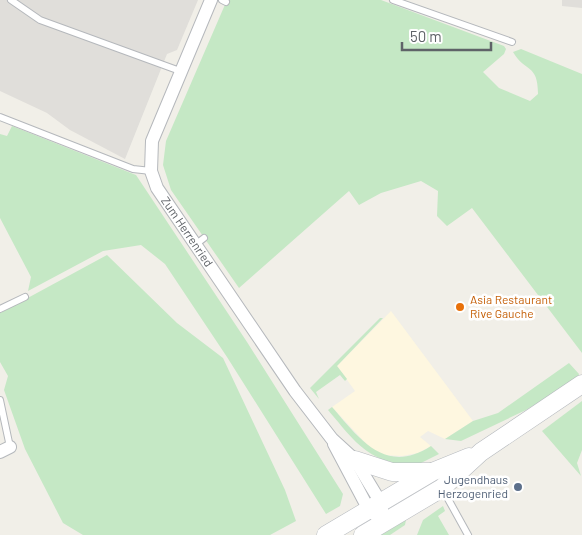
<svg xmlns="http://www.w3.org/2000/svg" width="582" height="535" font-family="Barlow,sans-serif">
	<style>
		.commercial { fill: #fef7e0 }
		.industrial { fill: #e0deda }
		.green { fill: #c5e8c5 }
		.lines { fill: none; stroke-linecap: round; stroke-linejoin: round }
		.lane-casing { stroke: #b5b8bc; stroke-width: 8 }
		.street-casing { stroke: #b5b8bc; stroke-width: 14 }
		.secondary-casing { stroke: #b6babf; stroke-width: 19 }
		.lane { stroke: #fff; stroke-width: 6 }
		.street { stroke: #fff; stroke-width: 12 }
		.secondary { stroke: #fff; stroke-width: 18 }
		.food-dot { fill: #e8710a; stroke: #fff; stroke-width: 2 }
		.service-dot { fill: #5c6f8a; stroke: #fff; stroke-width: 2 }
		.labels { text-anchor: middle; stroke-width: 5; stroke-linejoin: round; paint-order: stroke }
		.street-label { font-size: 12px; fill: #5f6368; stroke: #fff }
		.food-label { font-size: 12px; fill: #c56008; stroke: #fff; text-anchor: start }
		.service-label { font-size: 12px; fill: #4e5e75; stroke: #fff; text-anchor: end }
	</style>
	<rect width="100%" height="100%" fill="#f1efe8"/>
	<path class="commercial" d="M391 311 473 421 445 439 428 431 420 437 431 446 418 453 402 456 383 455 371 449 332 407 355 391 337 366Z"/>
	<g class="industrial">
		<path d="M0 0H198L177 50 167 54 125 159 70 130 47 113 0 91Z"/>
		<path d="M562 0H582V8L562 6Z"/>
	</g>
	<g class="green">
		<path d="M227 0H381L504 46 506 49 504 54 483 72 499 88 530 101 538 94C538 63 525 73 513 52L521 49 582 74V353L472 208 447 226 437 216 438 191 421 181 381 193 359 205 349 191 239 288 171 190 163 165 166 141Z"/>
		<path d="M12 126 136 175 247 342 343 494 340 506 326 514 227 357 165 264 141 245 103 251 28 291 31 277 0 218V134L7 136Z"/>
		<path d="M107 255 177 323 223 358 285 490 296 521 270 535H83L63 523 25 449 4 390 8 376 0 362V313Z"/>
		<path d="M380 318H383L337 366 347 379 345 381 340 375 316 392 319 399 310 388Z"/>
		<path d="M569 363 579 374 577 379 526 410 461 441 445 439 473 421 498 413Z"/>
		<path d="M582 401V450L577 463 581 476 542 431Z"/>
		<path d="M332 407C359 438 385 476 431 446L439 454 419 464 391 467V462C362 455 347 432 328 410Z"/>
		<path d="M443 506 445 511 438 516 449 535H417L423 520Z"/>
		<path d="M406 520 405 525 390 535H381Z"/>
	</g>
	<g class="lines">
		<defs>
			<g id="lane">
				<path d="M11 0 40 20 180 71"/>
				<path d="M222 0 226 2"/>
				<path d="M393 0 512 42"/>
				<path d="M0 117 133 169 151 171"/>
				<path d="M195 245 204 238"/>
				<path d="M0 309 25 297"/>
				<path d="M0 400 10 447"/>
				<path d="M442 488 468 535"/>
			</g>
			<g id="street">
				<path id="s1" d="M211 0 152 141 151 171 157 188 295 391 332 439 355 460 381 503 384 523"/>
				<path d="M334 444 369 510 375 515"/>
				<path d="M0 452 10 447"/>
			</g>
			<g id="secondary">
				<path d="M355 460 392 472H431"/>
				<path d="M326 535 432 472 469 457"/>
				<path d="M363 535 442 488 481 452 582 384"/>
			</g>
		</defs>
		<use href="#lane" class="lane-casing"/>
		<use href="#street" class="street-casing"/>
		<use href="#secondary" class="secondary-casing"/>
		<use href="#lane" class="lane"/>
		<use href="#street" class="street"/>
		<use href="#secondary" class="secondary"/>
	</g>
	<circle class="food-dot" cx="460" cy="307" r="5"/>
	<circle class="service-dot" cx="518" cy="487" r="5"/>
	<g class="labels">
		<g class="street-label">
			<text dy="4" stroke="none"><textPath href="#s1" startOffset="254">Zum Herrenried</textPath></text>
		</g>
		<g class="food-label">
			<text x="470" y="304">Asia Restaurant<tspan x="470" dy="14">Rive Gauche</tspan></text>
		</g>
		<g class="service-label">
			<text x="508" y="484">Jugendhaus<tspan x="508" dy="14">Herzogenried</tspan></text>
		</g>
	</g>
	<path d="M402 42v8h89v-8" fill="none" stroke="#5f6368" stroke-width="2.5"/>
	<text x="410" y="42" font-size="15" fill="#5f6368" stroke="#ffffff" stroke-width="4" paint-order="stroke">50 m</text>
</svg>
